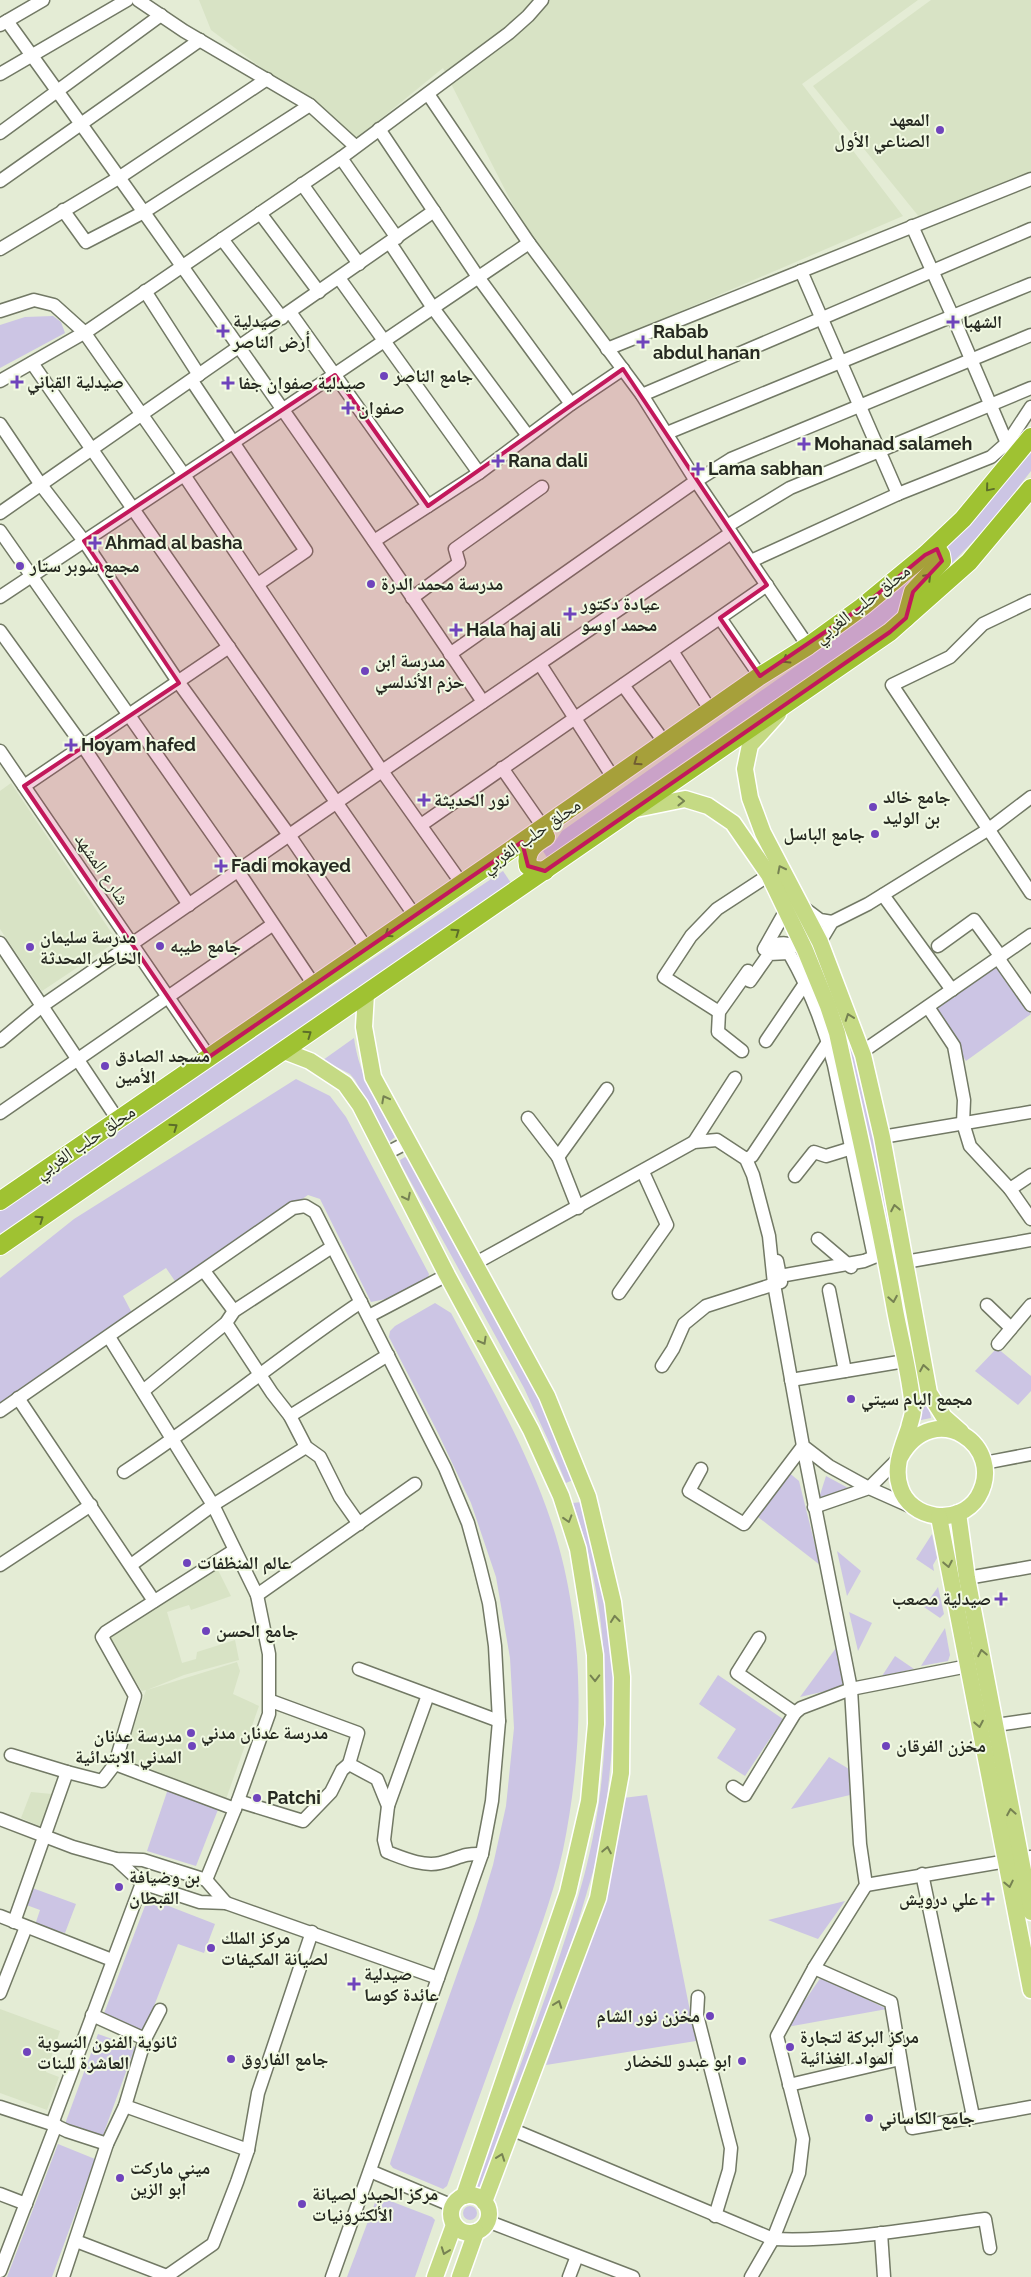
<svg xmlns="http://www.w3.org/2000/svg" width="1031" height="2277" font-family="Raleway,'Noto Naskh Arabic',sans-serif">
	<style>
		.built { fill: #d8e3c5 }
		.green { fill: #ccc5e4 }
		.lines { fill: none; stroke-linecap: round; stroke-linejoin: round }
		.minor-casing { stroke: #727965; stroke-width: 15 }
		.major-casing { stroke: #fff; stroke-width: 19 }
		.highway-casing { stroke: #fff; stroke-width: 20 }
		.minor { stroke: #fff; stroke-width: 12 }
		.major { stroke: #c5da84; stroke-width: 16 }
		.highway { stroke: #9fc232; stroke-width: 18 }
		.oneway { stroke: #5c6e29 }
		.oneway2 { stroke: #768252 }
		.marked { fill: #c2185b; fill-opacity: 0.2; stroke: #c2185b; stroke-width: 4; stroke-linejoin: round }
		.poi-dot { fill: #6f44bc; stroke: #f1f9e2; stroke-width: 2 }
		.labels { text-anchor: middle; stroke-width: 4; stroke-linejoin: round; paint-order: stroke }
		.poi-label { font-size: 18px; font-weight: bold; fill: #262921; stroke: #f1f9e2; text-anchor: start }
		.street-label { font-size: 18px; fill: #262921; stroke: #f1f9e2 }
	</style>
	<rect width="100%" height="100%" fill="#e4ecd5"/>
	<g class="built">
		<path d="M199 0H918L802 84 903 216 609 342 525 229 443 68 356 139 211 30Z"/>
		<path d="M931 0H1031V174L920 218 813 86Z"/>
		<path d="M11 783 117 941 42 991 0 929V791Z"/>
		<path d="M216 1566 231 1596 191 1610 189 1605 167 1612 182 1663 196 1659 197 1652 235 1640 239 1660 184 1675 147 1690 237 1662 240 1671 233 1694 259 1706 225 1802 122 1761 146 1690 142 1691 107 1639Z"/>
		<path d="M31 1792 52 1794 42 1827 21 1818Z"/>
		<path d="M0 2009 60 2031 46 2072 59 2077 47 2110 0 2093Z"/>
	</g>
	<g class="green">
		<path d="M53 316 61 322 65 333 0 368V325L25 317Z"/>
		<path d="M1031 451V471L988 526 923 593 945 548 970 524Z"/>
		<path d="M929 563 909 587 898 614 852 649 548 859 543 851 554 843 562 831 812 655Z"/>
		<path d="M503 871 511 883 0 1234V1210Z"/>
		<path d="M819 958 860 1070 931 1418 921 1420V1396L855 1076 833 1008 814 961Z"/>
		<path d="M996 965 1031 1014 966 1061 932 1011Z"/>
		<path d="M354 1038C359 1076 378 1104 395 1137L389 1142 355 1080 350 1074 323 1060Z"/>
		<path d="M296 1079 330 1096 346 1117 429 1274 428 1278 386 1299 371 1302 320 1199 308 1195 177 1284 166 1268 123 1296 132 1313 0 1405V1278L74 1219Z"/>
		<path d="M405 1157 409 1160 457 1251 538 1395 573 1480 566 1483 549 1442 524 1388 401 1164 400 1160Z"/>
		<path d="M435 1303 451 1313C488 1382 526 1447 551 1521 586 1625 585 1743 563 1850 553 1898 533 1949 516 1995 493 2059 470 2122 447 2186L443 2189 393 2168 390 2164 391 2160 477 1918 493 1865 506 1806 514 1728 510 1658 496 1577 471 1503 438 1433 389 1337 390 1331 395 1326Z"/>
		<path d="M997 1348 1031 1376V1391L1018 1405 975 1371Z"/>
		<path d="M787 1471 799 1481 820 1565 758 1517Z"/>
		<path d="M826 1476 850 1489 819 1498Z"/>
		<path d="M581 1502 606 1593 616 1682 613 1740 606 1808 595 1865 576 1929 482 2193 474 2190C511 2086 555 1983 584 1876 615 1760 614 1616 573 1503Z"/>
		<path d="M932 1534 937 1558 933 1565 934 1571 916 1559Z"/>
		<path d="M837 1551 861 1571 847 1596Z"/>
		<path d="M938 1587 944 1614 940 1618 924 1607Z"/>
		<path d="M849 1612 872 1623 858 1651Z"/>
		<path d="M945 1628 950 1655 948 1661 921 1666Z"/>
		<path d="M836 1648 843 1684 839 1688 800 1697Z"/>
		<path d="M895 1656 914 1669 882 1676Z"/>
		<path d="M718 1675 783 1719 745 1776 717 1758 736 1729 699 1704Z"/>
		<path d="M829 1757 849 1769 850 1795 791 1809Z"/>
		<path d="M168 1789 219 1807 196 1866 147 1851Z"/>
		<path d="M647 1795 696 2041 546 2065 608 1893 623 1798Z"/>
		<path d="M27 1886 76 1904 65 1933 35 1925 40 1910 21 1903Z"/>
		<path d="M148 1898 215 1924 204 1953 178 1944 144 2032 103 2016Z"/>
		<path d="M845 1901 818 1939 768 1920Z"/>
		<path d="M821 1977 887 2009 787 2027Z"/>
		<path d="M98 2034 135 2047 102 2138 65 2124Z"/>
		<path d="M58 2144 95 2159 52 2277H7Z"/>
		<path d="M380 2197 432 2217 435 2220 415 2277H347L376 2200Z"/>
		<circle cx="470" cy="2213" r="7"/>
	</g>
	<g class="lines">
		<defs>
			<g id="minor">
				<path d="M138 0 184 31 310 105 355 146"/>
				<path d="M7 21C169 246 329 472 483 702"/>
				<path d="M0 25 43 0"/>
				<path d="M0 74 127 0"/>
				<path d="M428 94 529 243 642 395 696 481 808 646"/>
				<path d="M379 129 478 277 571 404"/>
				<path d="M0 133 161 15"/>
				<path d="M341 158 397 238"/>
				<path d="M0 181 200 40"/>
				<path d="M302 184 359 264"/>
				<path d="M63 210 86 242 144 212 310 105"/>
				<path d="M260 213 319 292"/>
				<path d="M912 226 953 317 1009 448"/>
				<path d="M222 239 282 318"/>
				<path d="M390 243 433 308 528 436"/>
				<path d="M0 249 120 177 267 79"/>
				<path d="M801 271 898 494"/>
				<path d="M339 278 479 473"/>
				<path d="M145 291 199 375"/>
				<path d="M0 311 34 300 54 305 84 332 184 475 382 771 462 884"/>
				<path d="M290 312 428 506"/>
				<path d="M607 349 1031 179"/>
				<path d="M32 363 415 916"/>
				<path d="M0 381 89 330 341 158 509 33 528 16 542 0"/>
				<path d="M192 381 306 551 258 584"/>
				<path d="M642 395 1031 229"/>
				<path d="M0 424 41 485 84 541 179 683 289 835 367 949"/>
				<path d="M667 433 1031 284"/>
				<path d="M0 513 434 211"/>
				<path d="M727 526 790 488 1031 388"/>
				<path d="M0 531 238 871 314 985"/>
				<path d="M374 541 479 473 571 404 623 369"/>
				<path d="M751 561 898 494 991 457 1008 442 1031 407"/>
				<path d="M0 597 282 410 529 243"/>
				<path d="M412 598 459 563 455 549 542 487"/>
				<path d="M1031 601 983 624 950 657 892 685 1031 893"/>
				<path d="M720 618 760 676"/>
				<path d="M0 631 83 746 189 905"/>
				<path d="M672 651 711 711"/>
				<path d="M450 654 696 481 731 459 1031 335"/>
				<path d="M540 664 614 779"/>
				<path d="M623 685 665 743"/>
				<path d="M0 751 209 1057"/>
				<path d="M502 768 543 827"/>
				<path d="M24 786 229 647"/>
				<path d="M421 825 767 585"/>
				<path d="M883 895 952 990"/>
				<path d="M0 943 118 1120"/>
				<path d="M938 946 974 920 1001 957"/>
				<path d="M765 948C781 941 790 942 805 950L820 942 832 922 868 904 989 829 1031 797"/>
				<path d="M764 949 786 910 800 905 820 920 832 922"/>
				<path d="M998 958 1031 1005"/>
				<path d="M744 978 750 981 769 954 789 953C809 988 824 1025 834 1065L874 1257 864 1261 780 1276 777 1261"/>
				<path d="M928 1007 954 1046 964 1100 963 1123 970 1146 1010 1189 1031 1219"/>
				<path d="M719 1012 664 977 691 936 717 909 769 875"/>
				<path d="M0 1041 42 1006 382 771 731 533"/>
				<path d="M766 1041 806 982"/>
				<path d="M742 1051 718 1032 719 1012 748 971"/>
				<path d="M862 1052 1031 935"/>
				<path d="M0 1113 272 925"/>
				<path d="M528 1118 558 1157 578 1208"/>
				<path d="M882 1137 1031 1112"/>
				<path d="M694 1142 735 1078"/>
				<path d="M385 1154 408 1142"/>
				<path d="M558 1157 607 1089"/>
				<path d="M746 1159 752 1156 828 1042"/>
				<path d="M795 1176 814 1152 826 1156 852 1148"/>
				<path d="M1010 1189 1031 1175"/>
				<path d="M818 1239 851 1267"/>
				<path d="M905 1262 1031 1240"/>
				<path d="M474 1264 694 1142 717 1140 746 1159 753 1175 769 1236 774 1284 803 1446 829 1466 869 1488 900 1457"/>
				<path d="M204 1271 234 1311"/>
				<path d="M829 1290 845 1371"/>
				<path d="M619 1293 667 1225 643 1172"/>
				<path d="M987 1305 1011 1328"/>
				<path d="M369 1316 447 1275"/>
				<path d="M226 1323 272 1393 290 1416 306 1447 320 1457 340 1497 359 1524"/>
				<path d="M109 1337 213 1505 257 1595 269 1654V1714L235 1809 206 1880"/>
				<path d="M998 1344 1031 1305"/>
				<path d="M662 1366 673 1349 684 1324 706 1306 781 1282"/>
				<path d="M791 1380 905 1361"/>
				<path d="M143 1391 226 1323 234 1311 332 1247"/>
				<path d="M18 1398 154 1601"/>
				<path d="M0 1411 293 1208 305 1206 315 1212 445 1468 468 1523 479 1563 489 1603 495 1646 499 1721 492 1801 482 1854 332 2277"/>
				<path d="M290 1416 388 1355"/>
				<path d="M984 1463 1031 1454"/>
				<path d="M701 1469 689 1491 744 1524 803 1446 851 1689 860 1844 866 1885 814 1968 777 2036 803 2139 799 2173 773 2239 751 2277"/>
				<path d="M124 1472C206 1419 280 1356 361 1302"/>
				<path d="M814 1507 869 1488 914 1508"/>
				<path d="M0 1565 91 1505"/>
				<path d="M131 1565 213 1505 306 1447"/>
				<path d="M967 1578 1031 1567"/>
				<path d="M257 1595 415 1484"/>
				<path d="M759 1638 737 1673 795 1713"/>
				<path d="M359 1669 499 1721"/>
				<path d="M271 1701 358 1733 349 1764 377 1779 388 1806 384 1840 387 1852C403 1858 423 1867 440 1863 458 1859 462 1853 482 1854"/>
				<path d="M996 1725 1031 1720"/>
				<path d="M11 1755 67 1772"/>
				<path d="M115 1764 135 1696 102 1637 106 1632 233 1551"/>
				<path d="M733 1787 745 1795 795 1713 801 1708 851 1689 968 1666"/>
				<path d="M238 1801 303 1821 331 1792 342 1770 349 1764"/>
				<path d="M388 1806 428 1695"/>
				<path d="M0 1819 73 1847 116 1859 143 1860 206 1880 226 1903"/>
				<path d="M116 1859 142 1883 200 1902 226 1903 438 1978"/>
				<path d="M922 1874 973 2116"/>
				<path d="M866 1885 1031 1857"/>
				<path d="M0 1916 112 1960"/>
				<path d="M14 1922 67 1772 102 1781 115 1764 235 1809"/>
				<path d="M814 1968 891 2002 912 2128 1031 2107"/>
				<path d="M0 1993 26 1927"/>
				<path d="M698 1997 697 2015 731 2148 729 2170 715 2216"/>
				<path d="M92 2015 145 2039"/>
				<path d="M789 2085 900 2059"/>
				<path d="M125 2106 248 2150"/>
				<path d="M0 2107 52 2124"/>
				<path d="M511 2129 773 2239C843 2242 916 2228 985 2219L990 2248"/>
				<path d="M107 2144 67 2131 52 2124 142 1883"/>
				<path d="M370 2171 453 2206"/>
				<path d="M0 2194 26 2204"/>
				<path d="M487 2221 633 2277"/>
				<path d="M881 2233 884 2277"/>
				<path d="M76 2241 167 2276 213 2244 237 2182 248 2150 258 2093 312 1932"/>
				<path d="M0 2271 56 2125"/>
				<path d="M63 2277 107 2144 125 2106 145 2039 160 2010"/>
				<path d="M569 2277 577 2256"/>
			</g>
			<g id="major">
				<path d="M778 714 750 745 745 769 750 798 763 833 820 942 863 1055 882 1137 929 1393 944 1417 961 1432"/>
				<path d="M636 809 685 799 708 806 733 823 769 875 805 950 828 1006 837 1033C857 1125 879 1217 895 1310 901 1342 911 1378 913 1410 913 1416 910 1422 909 1428 903 1446 893 1467 900 1487 910 1520 959 1527 978 1497 1008 1446 934 1396 900 1457"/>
				<path d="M366 994 364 1027 373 1077 547 1396 588 1497 613 1602 622 1677 621 1773 598 1898 484 2202"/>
				<path d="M284 1051 310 1061 345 1084 360 1105 447 1275 531 1430 561 1496 578 1549 595 1655 596 1724 589 1801 568 1892 464 2196"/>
				<path d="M958 1513 967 1578 1031 1912"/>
				<path d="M939 1517 1031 1990"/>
				<circle cx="470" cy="2214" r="19"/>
				<path d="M435 2277 454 2225"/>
				<path d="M460 2277 476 2232"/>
			</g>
			<g id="highway">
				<path d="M906 618 913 592 942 561 941 555 937 549 925 555"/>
				<path d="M545 871 535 870 528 866C525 851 534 844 546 837"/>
				<path d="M0 1201 502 856 760 676 808 646 862 607 925 555 963 519 1031 437"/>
				<path d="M0 1246 890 632 969 562 1031 488"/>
			</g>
		</defs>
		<use href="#minor" class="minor-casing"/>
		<use href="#major" class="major-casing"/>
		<use href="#highway" class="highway-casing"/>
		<use href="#minor" class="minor"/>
		<use href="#major" class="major"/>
		<use href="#highway" class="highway"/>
	</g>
	<defs><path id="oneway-chevron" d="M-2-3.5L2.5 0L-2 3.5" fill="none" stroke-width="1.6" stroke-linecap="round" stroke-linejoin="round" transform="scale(1.25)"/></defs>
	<g class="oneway">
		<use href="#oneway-chevron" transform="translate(989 488) rotate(130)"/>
		<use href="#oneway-chevron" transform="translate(928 577) rotate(-45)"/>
		<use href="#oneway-chevron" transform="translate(786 660) rotate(148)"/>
		<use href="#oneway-chevron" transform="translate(637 762) rotate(145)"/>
		<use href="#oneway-chevron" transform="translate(456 932) rotate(-35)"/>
		<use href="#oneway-chevron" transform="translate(388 934) rotate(146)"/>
		<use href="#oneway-chevron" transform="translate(308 1034) rotate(-35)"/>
		<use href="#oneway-chevron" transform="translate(174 1127) rotate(-35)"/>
		<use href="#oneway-chevron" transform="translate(40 1219) rotate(-35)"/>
	</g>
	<g class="oneway2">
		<use href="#oneway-chevron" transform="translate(681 801) rotate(1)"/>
		<use href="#oneway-chevron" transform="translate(781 869) rotate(-117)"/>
		<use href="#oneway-chevron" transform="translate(849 1017) rotate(-110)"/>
		<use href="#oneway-chevron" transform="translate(385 1099) rotate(-118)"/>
		<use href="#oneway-chevron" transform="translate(407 1197) rotate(63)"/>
		<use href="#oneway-chevron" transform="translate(895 1208) rotate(-101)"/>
		<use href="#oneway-chevron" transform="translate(893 1299) rotate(80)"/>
		<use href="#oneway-chevron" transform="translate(483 1341) rotate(61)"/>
		<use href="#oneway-chevron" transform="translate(924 1368) rotate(-100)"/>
		<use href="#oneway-chevron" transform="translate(568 1519) rotate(73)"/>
		<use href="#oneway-chevron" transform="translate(948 1564) rotate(79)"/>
		<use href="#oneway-chevron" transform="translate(615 1619) rotate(-96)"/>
		<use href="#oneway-chevron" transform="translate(982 1653) rotate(-101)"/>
		<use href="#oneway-chevron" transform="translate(595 1678) rotate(89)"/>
		<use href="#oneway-chevron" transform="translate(979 1724) rotate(79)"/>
		<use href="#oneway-chevron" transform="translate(1011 1812) rotate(-100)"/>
		<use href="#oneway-chevron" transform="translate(607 1850) rotate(-79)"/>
		<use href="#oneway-chevron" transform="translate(1009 1884) rotate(78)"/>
		<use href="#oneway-chevron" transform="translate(558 2004) rotate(-70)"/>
		<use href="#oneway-chevron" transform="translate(501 2157) rotate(-70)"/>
		<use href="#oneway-chevron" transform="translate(445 2251) rotate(110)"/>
	</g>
	<path class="marked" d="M623 369 767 585 720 618 760 676 862 607 925 555 937 549 942 561 913 592 906 618 890 632 545 871 528 866 522 842 209 1057 24 786 179 683 84 541 335 375 428 506Z"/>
	<g class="poi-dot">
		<circle cx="940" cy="130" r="5"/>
		<path d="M950.5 314.5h5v5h5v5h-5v5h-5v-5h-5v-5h5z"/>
		<path d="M220.5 323.5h5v5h5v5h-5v5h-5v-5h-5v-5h5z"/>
		<path d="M640.5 334.5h5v5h5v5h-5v5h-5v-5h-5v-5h5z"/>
		<circle cx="384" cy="376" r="5"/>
		<path d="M14.5 374.5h5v5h5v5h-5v5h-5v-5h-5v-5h5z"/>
		<path d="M225.5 375.5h5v5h5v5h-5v5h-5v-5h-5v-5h5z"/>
		<path d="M345.5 400.5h5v5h5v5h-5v5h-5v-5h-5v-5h5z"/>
		<path d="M801.5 436.5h5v5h5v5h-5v5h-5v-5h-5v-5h5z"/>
		<path d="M495.5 453.5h5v5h5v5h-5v5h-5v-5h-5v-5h5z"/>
		<path d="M695.5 461.5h5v5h5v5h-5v5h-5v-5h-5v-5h5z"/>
		<path d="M92.5 535.5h5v5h5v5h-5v5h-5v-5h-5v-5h5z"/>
		<circle cx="20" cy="566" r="5"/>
		<circle cx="371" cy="584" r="5"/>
		<path d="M567.5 606.5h5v5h5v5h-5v5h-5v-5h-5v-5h5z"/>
		<path d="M453.5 622.5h5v5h5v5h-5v5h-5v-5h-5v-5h5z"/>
		<circle cx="365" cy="671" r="5"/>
		<path d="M68.5 737.5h5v5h5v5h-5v5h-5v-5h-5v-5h5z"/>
		<path d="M421.5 792.5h5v5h5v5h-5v5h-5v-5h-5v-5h5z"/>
		<circle cx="873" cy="807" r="5"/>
		<circle cx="875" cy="834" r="5"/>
		<path d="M218.5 858.5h5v5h5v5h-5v5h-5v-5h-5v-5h5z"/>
		<circle cx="160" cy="946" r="5"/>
		<circle cx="30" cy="947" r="5"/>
		<circle cx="105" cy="1066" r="5"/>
		<circle cx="851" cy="1399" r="5"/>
		<circle cx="187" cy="1563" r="5"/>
		<path d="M998.5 1591.5h5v5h5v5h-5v5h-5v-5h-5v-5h5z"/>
		<circle cx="206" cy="1631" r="5"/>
		<circle cx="191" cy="1733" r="5"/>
		<circle cx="192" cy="1746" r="5"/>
		<circle cx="886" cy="1746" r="5"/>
		<circle cx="257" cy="1798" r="5"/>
		<circle cx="119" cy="1887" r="5"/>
		<path d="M985.5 1891.5h5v5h5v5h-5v5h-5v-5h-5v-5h5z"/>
		<circle cx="211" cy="1948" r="5"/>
		<path d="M351.5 1976.5h5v5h5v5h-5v5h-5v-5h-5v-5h5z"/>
		<circle cx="710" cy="2016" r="5"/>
		<circle cx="790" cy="2047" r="5"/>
		<circle cx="27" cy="2052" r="5"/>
		<circle cx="231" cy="2059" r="5"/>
		<circle cx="742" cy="2061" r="5"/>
		<circle cx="869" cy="2118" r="5"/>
		<circle cx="120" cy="2178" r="5"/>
		<circle cx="302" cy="2204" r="5"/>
	</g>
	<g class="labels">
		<g class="poi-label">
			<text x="930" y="126" text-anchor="end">المعهد<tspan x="930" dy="21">الصناعي الأول</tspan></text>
			<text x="233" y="327">صيدلية<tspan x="233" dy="21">أرض الناصر</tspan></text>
			<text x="963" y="328">الشهبا</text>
			<text x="653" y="338">Rabab<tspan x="653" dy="21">abdul hanan</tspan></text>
			<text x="394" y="382">جامع الناصر</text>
			<text x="27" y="388">صيدلية القباني</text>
			<text x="238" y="389">صيدلية صفوان جفا</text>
			<text x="358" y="414">صفوان</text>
			<text x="814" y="450">Mohanad salameh</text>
			<text x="508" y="467">Rana dali</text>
			<text x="708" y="475">Lama sabhan</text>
			<text x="105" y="549">Ahmad al basha</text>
			<text x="30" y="572">مجمع سوبر ستار</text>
			<text x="381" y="590">مدرسة محمد الدرة</text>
			<text x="581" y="610">عيادة دكتور<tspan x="581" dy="21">محمد اوسو</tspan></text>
			<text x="466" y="636">Hala haj ali</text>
			<text x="375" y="667">مدرسة ابن<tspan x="375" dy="21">حزم الأندلسي</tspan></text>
			<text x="81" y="751">Hoyam hafed</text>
			<text x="883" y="803">جامع خالد<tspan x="883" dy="21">بن الوليد</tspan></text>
			<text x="434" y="806">نور الحديثة</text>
			<text x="865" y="840" text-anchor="end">جامع الباسل</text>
			<text x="231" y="872">Fadi mokayed</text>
			<text x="40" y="943">مدرسة سليمان<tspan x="40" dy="21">الخاطر المحدثة</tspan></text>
			<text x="170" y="952">جامع طيبه</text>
			<text x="115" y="1062">مسجد الصادق<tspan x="115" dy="21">الأمين</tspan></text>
			<text x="861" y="1405">مجمع البام سيتي</text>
			<text x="197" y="1569">عالم المنظفات</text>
			<text x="991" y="1605" text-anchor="end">صيدلية مصعب</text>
			<text x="216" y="1637">جامع الحسن</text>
			<text x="201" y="1739">مدرسة عدنان مدني</text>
			<text x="182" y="1742" text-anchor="end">مدرسة عدنان<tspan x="182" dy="21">المدني الابتدائية</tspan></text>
			<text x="896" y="1752">مخزن الفرقان</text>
			<text x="267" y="1804">Patchi</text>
			<text x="129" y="1883">بن وضيافة<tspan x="129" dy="21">القبطان</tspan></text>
			<text x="978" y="1905" text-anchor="end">علي درويش</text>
			<text x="221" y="1944">مركز الملك<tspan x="221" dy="21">لصيانة المكيفات</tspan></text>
			<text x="364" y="1980">صيدلية<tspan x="364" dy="21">عائدة كوسا</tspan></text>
			<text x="700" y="2022" text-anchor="end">مخزن نور الشام</text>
			<text x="800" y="2043">مركز البركة لتجارة<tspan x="800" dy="21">المواد الغذائية</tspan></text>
			<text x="37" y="2048">ثانوية الفنون النسوية<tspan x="37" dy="21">العاشرة للبنات</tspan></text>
			<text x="241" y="2065">جامع الفاروق</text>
			<text x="732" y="2067" text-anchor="end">ابو عبدو للخضار</text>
			<text x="879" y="2124">جامع الكاساني</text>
			<text x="130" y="2174">ميني ماركت<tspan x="130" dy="21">ابو الزين</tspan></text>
			<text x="312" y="2200">مركز الحيدر لصيانة<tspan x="312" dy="21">الألكترونيات</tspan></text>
		</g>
		<g class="street-label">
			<text transform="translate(862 604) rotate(-38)" y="6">محلق حلب الغربي</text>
			<text transform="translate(531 836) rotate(-35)" y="6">محلق حلب الغربي</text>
			<text transform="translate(102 869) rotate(56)" y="6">شارع المشهد</text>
			<text transform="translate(85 1142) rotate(-34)" y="6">محلق حلب الغربي</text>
		</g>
	</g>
</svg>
